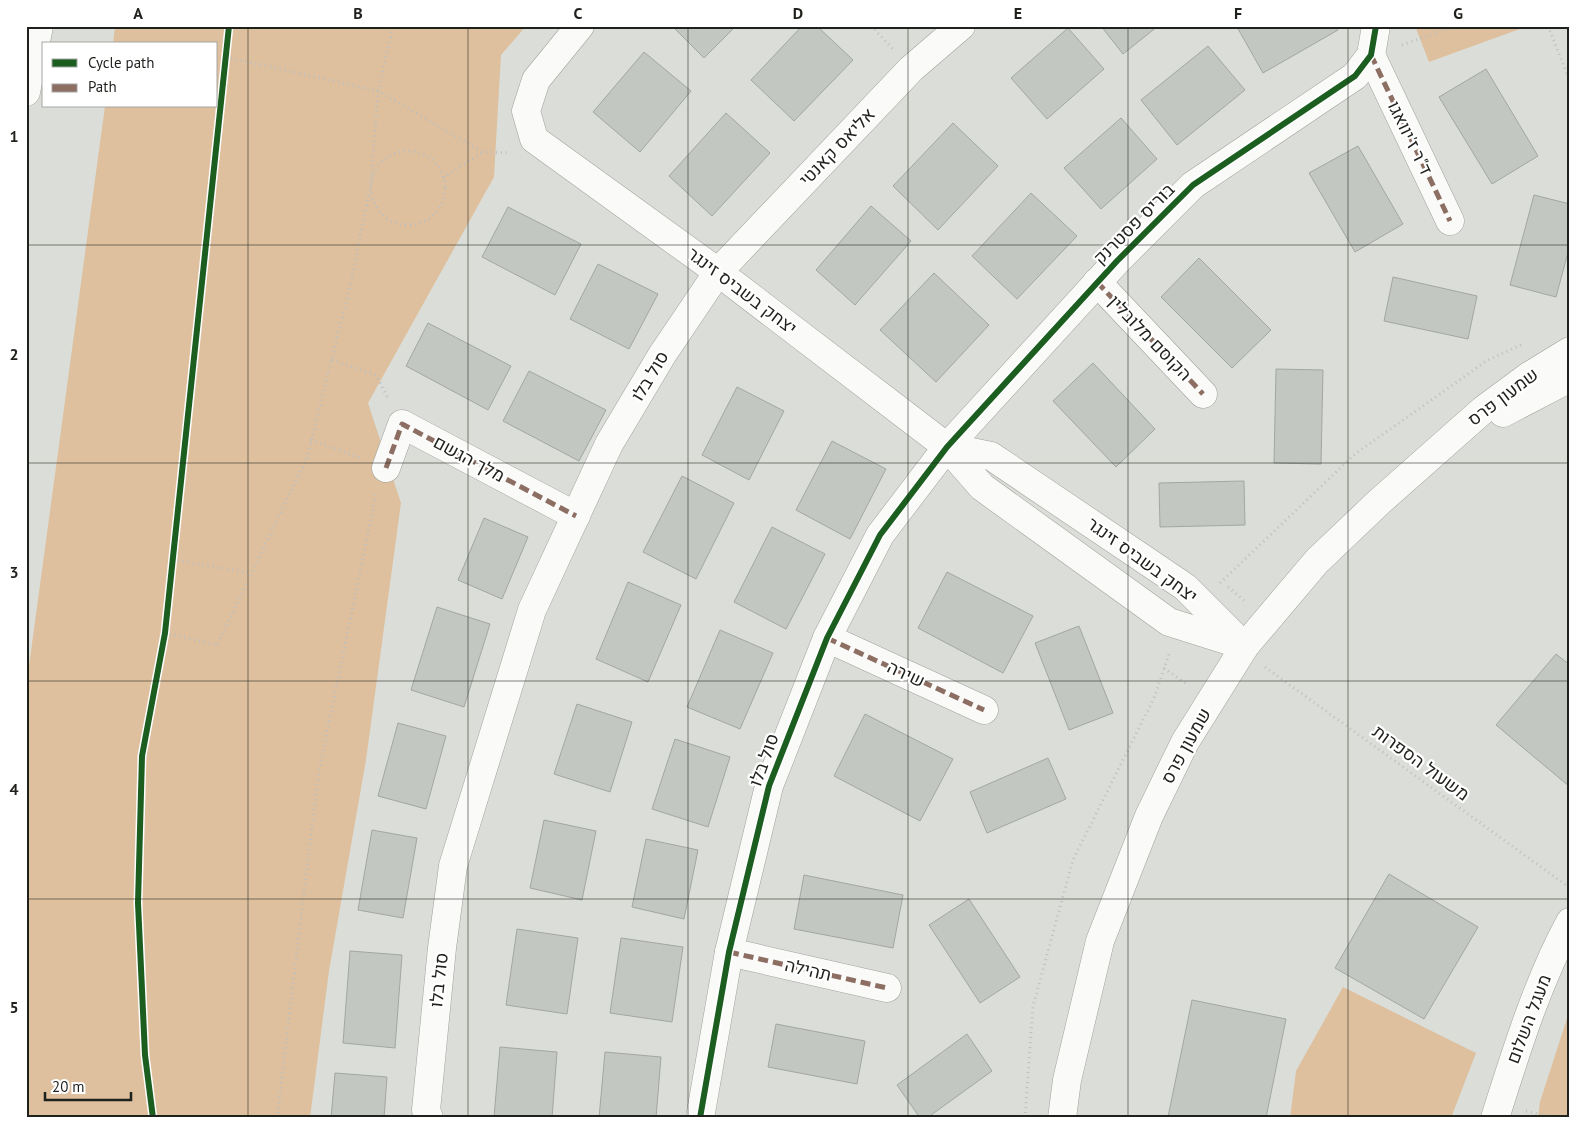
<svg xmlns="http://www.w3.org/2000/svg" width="1596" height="1144" font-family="'PT Sans',Heebo,sans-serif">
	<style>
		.green { fill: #dec09e }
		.building { fill: #c2c7c2; stroke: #a3a6a3 }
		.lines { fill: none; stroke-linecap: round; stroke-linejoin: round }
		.minor-casing { stroke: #a0a29d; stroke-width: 29 }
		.tertiary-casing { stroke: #a0a29d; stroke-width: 29 }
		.motorway-casing { stroke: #a0a29d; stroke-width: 29 }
		.path { stroke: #bebfbd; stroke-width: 3; stroke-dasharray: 1 4; stroke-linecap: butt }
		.minor { stroke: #fafaf9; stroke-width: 28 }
		.tertiary { stroke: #fafaf9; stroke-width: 28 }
		.motorway { stroke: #fafaf9; stroke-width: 28 }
		.quiet { stroke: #8d6e63; stroke-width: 5; stroke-dasharray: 10 5; stroke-linecap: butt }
		.cycleway-casing { stroke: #fff; stroke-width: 9 }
		.cycleway { stroke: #1b5e20; stroke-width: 6 }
		.grid { fill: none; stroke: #1f211c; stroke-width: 1; stroke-opacity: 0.55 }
		.labels { text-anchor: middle; stroke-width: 4.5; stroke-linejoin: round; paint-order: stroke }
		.street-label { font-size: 18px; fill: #1f211c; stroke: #fff }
		.neatline { fill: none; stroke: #1f211c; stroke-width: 2 }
		.grid-label { font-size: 16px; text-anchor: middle; font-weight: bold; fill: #1f211c }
	</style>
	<rect width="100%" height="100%" fill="#dbded8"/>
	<g class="green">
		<path d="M115 26H526L501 55 494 177 368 403 401 503 366 760 329 971 310 1118H26V688L105 106H216V44H113Z"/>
		<path d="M1415 26H1528L1429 62Z"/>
		<path d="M1343 987 1476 1053 1451 1118H1290L1296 1071Z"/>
		<path d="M1570 1009V1118H1538L1540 1102Z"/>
	</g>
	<g class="building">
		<path d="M672 26H736L704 58Z"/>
		<path d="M802 26H817L853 60 794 121 751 80Z"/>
		<path d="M1101 26H1158L1123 54Z"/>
		<path d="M1336 26 1338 30 1263 73 1237 27Z"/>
		<path d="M1068 28 1104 69 1047 119 1011 78Z"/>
		<path d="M1208 46 1245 90 1177 145 1141 100Z"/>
		<path d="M644 52 691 91 640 152 593 112Z"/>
		<path d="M1486 69 1538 156 1492 184 1439 97Z"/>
		<path d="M726 113 770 153 712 216 669 176Z"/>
		<path d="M1121 118 1157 159 1101 209 1064 168Z"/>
		<path d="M953 123 998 166 938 230 893 186Z"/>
		<path d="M1358 146 1403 224 1355 252 1309 173Z"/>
		<path d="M1031 193 1077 236 1017 299 972 256Z"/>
		<path d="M1534 195 1570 204V245L1556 297 1510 285Z"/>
		<path d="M871 206 911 241 855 305 816 270Z"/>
		<path d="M508 207 581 244 555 295 482 257Z"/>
		<path d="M1199 258 1271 330 1232 368 1161 297Z"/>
		<path d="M598 264 658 294 629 349 570 319Z"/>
		<path d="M934 273 989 325 936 382 880 330Z"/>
		<path d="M1393 277 1477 296 1468 339 1384 321Z"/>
		<path d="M428 323 511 366 488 410 406 366Z"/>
		<path d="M1093 363 1155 429 1116 467 1053 401Z"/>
		<path d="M1276 369 1323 370 1321 464 1274 463Z"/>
		<path d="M529 371 606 410 579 461 503 421Z"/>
		<path d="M737 387 784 411 749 480 702 455Z"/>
		<path d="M832 441 886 469 850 539 796 510Z"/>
		<path d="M682 476 734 503 696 579 643 552Z"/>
		<path d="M1244 481 1245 525 1160 527 1159 483Z"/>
		<path d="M484 518 528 537 502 599 458 580Z"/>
		<path d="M772 527 825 554 786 629 734 602Z"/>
		<path d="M947 572 1033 616 1003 673 918 628Z"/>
		<path d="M628 582 681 605 648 682 596 659Z"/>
		<path d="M437 607 490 624 464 707 411 690Z"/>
		<path d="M1079 626 1113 713 1069 730 1035 643Z"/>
		<path d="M720 630 773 653 740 729 687 707Z"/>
		<path d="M1556 654 1570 665V787L1496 725Z"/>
		<path d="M577 704 632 722 610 792 554 774Z"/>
		<path d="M865 714 953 759 920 821 834 776Z"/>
		<path d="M398 723 446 736 426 809 378 796Z"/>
		<path d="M675 739 730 757 708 827 652 809Z"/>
		<path d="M1048 758 1066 799 987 833 970 792Z"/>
		<path d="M544 820 596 831 582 900 530 888Z"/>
		<path d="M372 830 417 838 403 918 358 910Z"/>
		<path d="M646 839 698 850 684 919 632 907Z"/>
		<path d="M1389 874 1478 927 1424 1019 1335 968Z"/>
		<path d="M804 875 903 895 893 948 794 929Z"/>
		<path d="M969 899 1020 977 980 1003 929 925Z"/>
		<path d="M517 929 578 938 567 1014 506 1005Z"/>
		<path d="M621 938 683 947 672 1022 610 1013Z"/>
		<path d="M350 951 402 955 395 1048 343 1043Z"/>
		<path d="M1192 1000 1286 1019 1266 1118 1168 1117Z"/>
		<path d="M776 1024 865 1041 857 1084 768 1067Z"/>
		<path d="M967 1034 992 1071 927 1118H920L897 1085Z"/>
		<path d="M500 1047 557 1052 552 1118 494 1117Z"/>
		<path d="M605 1052 661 1057 656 1118H599Z"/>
		<path d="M335 1073 387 1077 384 1118H331Z"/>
	</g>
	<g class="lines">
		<defs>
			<g id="minor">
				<path d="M580 26 536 80 526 111 534 139 718 272 947 447 982 487 1169 622 1245 646"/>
				<path d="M1371 55 1450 221"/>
				<path d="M1097 282 1203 394"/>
				<path d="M947 447 991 456 1185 587 1241 643"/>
				<path d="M386 468 402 424 576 516"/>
				<path d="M827 638 984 710"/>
				<path d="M729 952 887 988"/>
				<path d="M429 1118 426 1110 442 948 453 866 532 610 609 444 662 355 718 272 911 69 961 26"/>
				<path d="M700 1118 729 952 769 786 827 638 880 535 947 447 1117 261 1193 185 1355 76 1371 55 1376 26"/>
				<path d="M1495 1118C1516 1052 1537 983 1570 922"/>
			</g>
			<g id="tertiary">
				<path d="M1503 413 1570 378"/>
				<path d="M1062 1118 1067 1080 1100 941 1149 816 1185 742 1245 646 1317 561 1379 502 1483 410 1529 376 1570 351"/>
			</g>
			<path id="motorway" d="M26 92 39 26"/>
		</defs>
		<use href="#minor" class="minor-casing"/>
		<use href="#tertiary" class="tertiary-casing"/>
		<use href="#motorway" class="motorway-casing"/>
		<g class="path">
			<path d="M871 26 893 49"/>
			<path d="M1548 26 1570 81"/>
			<path d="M1402 45 1455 26"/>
			<path d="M226 57 378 91 483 152 511 153"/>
			<circle cx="408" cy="188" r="37"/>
			<path d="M443 178 483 152"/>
			<path d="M332 360 376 375 389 400"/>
			<path d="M311 440 360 458"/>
			<path d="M173 560 251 573"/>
			<path d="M1220 583 1355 454 1488 360 1523 344"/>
			<path d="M1228 587 1246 602"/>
			<path d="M165 633 217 645 307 458 350 287 371 183 378 91 393 26"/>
			<path d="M1265 667 1570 888"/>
			<path d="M1164 668 1188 685"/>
			<path d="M1526 1111 1555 1118"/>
			<path d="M153 1118 145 1055 138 903 142 756 165 633 229 26"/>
			<path d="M277 1118 318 776 376 494"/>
			<path d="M1025 1118 1033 1006 1073 860 1154 698 1170 651"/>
		</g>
		<use href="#minor" class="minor"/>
		<use href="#tertiary" class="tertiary"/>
		<use href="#motorway" class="motorway"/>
		<g class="quiet">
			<path d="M1371 55 1450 221"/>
			<path d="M1097 282 1203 394"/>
			<path d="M386 468 402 424 576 516"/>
			<path d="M827 638 984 710"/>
			<path d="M729 952 887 988"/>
		</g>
		<defs>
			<g id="cycleway">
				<path d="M153 1118 145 1055 138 903 142 756 165 633 229 26"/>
				<path d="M700 1118 729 952 769 786 827 638 880 535 947 447 1117 261 1193 185 1355 76 1371 55 1376 26"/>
			</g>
		</defs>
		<use href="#cycleway" class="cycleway-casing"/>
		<use href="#cycleway" class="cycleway"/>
	</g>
	<path class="grid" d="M248 26V1118M468 26V1118M688 26V1118M908 26V1118M1128 26V1118M1348 26V1118M26 245H1570M26 463H1570M26 681H1570M26 899H1570"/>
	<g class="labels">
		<g class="street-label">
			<text transform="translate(1410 138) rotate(64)" y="6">ד"ר ז'יוואגו</text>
			<text transform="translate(837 147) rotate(-46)" y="6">אליאס קאנטי</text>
			<text transform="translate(1134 224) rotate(-45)" y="6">בוריס פסטרנק</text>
			<text transform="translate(742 291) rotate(37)" y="6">יצחק בשביס זינגר</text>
			<text transform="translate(1150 338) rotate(46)" y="6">הקוסם מלובלין</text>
			<text transform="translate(650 376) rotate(-59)" y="6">סול בלו</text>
			<text transform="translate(1503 397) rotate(-37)" y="6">שמעון פרס</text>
			<text transform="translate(469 459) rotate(28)" y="6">מלך הגשם</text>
			<text transform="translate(1142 560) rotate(36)" y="6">יצחק בשביס זינגר</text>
			<text transform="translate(906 674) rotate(25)" y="6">שירה</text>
			<text transform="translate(1186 746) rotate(-61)" y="6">שמעון פרס</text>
			<text transform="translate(764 760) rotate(-70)" y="6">סול בלו</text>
			<text transform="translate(1421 763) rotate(36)" y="6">משעול הספרות</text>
			<text transform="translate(808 970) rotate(13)" y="6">תהילה</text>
			<text transform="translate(439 980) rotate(-84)" y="6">סול בלו</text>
			<text transform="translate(1529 1019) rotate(-69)" y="6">מעגל השלום</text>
		</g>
	</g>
	<rect width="1596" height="1144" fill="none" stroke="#ffffff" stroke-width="55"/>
	<rect x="42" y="42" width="175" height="65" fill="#ffffff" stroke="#a5a6a4"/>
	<rect x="52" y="59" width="25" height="8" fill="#1b5e20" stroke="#a5a6a4"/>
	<text x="88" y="68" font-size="15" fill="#1f211c">Cycle path</text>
	<rect x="52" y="84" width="25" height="8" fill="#8d6e63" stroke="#a5a6a4"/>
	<text x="88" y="92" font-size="15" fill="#1f211c">Path</text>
	<path d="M45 1092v8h86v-8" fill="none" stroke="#1f211c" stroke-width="2.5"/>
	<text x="52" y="1092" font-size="15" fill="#1f211c" stroke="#ffffff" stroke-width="4" paint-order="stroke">20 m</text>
	<rect x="28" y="28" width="1540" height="1088" class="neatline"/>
	<g class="grid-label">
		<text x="138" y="19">A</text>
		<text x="358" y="19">B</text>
		<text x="578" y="19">C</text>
		<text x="798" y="19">D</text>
		<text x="1018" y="19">E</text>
		<text x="1238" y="19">F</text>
		<text x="1458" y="19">G</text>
		<text x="14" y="142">1</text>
		<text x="14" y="360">2</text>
		<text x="14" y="578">3</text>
		<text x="14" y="795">4</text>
		<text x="14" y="1013">5</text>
	</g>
</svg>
